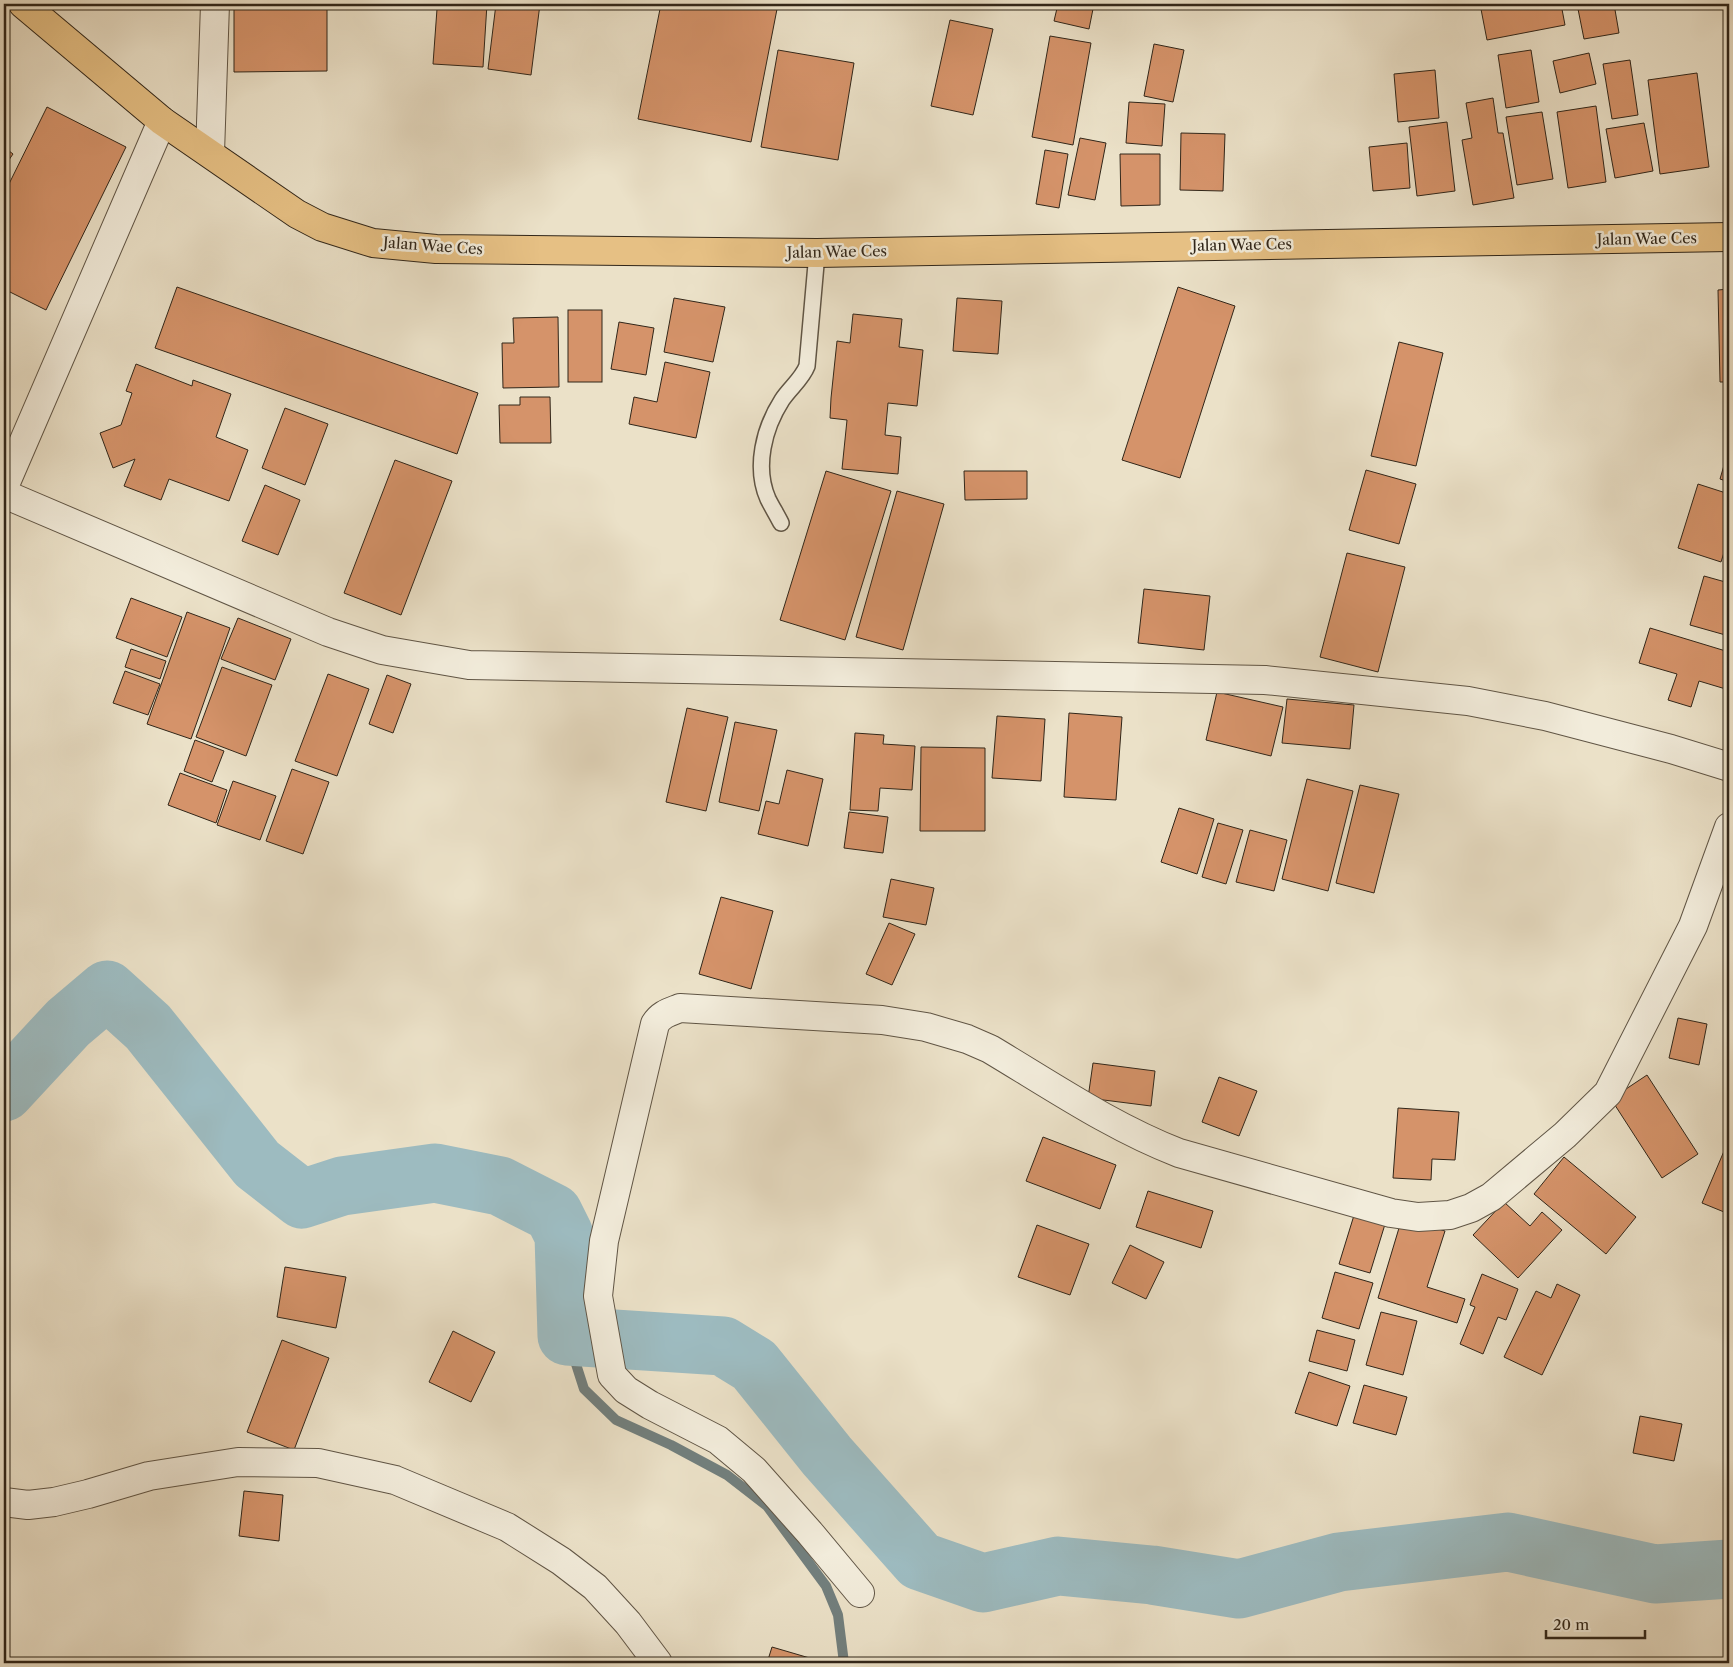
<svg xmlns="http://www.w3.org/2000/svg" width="1733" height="1667" font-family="'Libre Caslon Text',serif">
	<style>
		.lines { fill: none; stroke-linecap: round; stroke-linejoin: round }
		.stream { stroke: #727f7d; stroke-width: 10 }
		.river { stroke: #9dbbc0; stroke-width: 59 }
		.building { fill: #d5936a; stroke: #312619 }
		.service-casing { stroke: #605545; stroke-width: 18 }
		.minor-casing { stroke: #605545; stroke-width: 30 }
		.trunk-casing { stroke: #312619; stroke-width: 30 }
		.service { stroke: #f2ecdb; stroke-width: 15 }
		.minor { stroke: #f2ecdb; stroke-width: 28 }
		.trunk { stroke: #e6c084; stroke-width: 28 }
		.labels { text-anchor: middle; stroke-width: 5; stroke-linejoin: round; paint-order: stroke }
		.street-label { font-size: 15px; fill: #312619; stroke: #f2ecdb }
	</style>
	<rect width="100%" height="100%" fill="#ebe1c8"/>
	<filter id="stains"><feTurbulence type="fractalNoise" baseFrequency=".004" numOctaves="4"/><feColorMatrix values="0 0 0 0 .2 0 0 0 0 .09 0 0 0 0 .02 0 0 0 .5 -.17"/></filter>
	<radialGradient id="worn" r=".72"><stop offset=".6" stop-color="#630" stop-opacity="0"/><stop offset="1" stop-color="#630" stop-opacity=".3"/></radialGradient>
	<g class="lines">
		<path class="stream" d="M567 1336 584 1389 616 1420 671 1445 727 1475 767 1506 826 1586 838 1615 844 1663"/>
		<path class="river" d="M4 1092 68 1023 107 990 148 1027 257 1164 302 1199 342 1186 435 1173 500 1186 553 1213 564 1235 567 1336 723 1346 754 1365 827 1456 920 1561 983 1583 1058 1566 1152 1575 1239 1589 1339 1562 1508 1542 1655 1574 1729 1569"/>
	</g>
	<g class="building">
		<path d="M234 4H327V71L234 72Z"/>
		<path d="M360 4H487L483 67 433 64 437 9Z"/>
		<path d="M496 4H540L531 75 488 69Z"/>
		<path d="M661 4H778L751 142 638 119Z"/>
		<path d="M1058 4H1094L1089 29 1054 21Z"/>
		<path d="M1480 4H1561L1565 25 1487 40Z"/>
		<path d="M1577 4H1614L1619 33 1584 39Z"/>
		<path d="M950 20 993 29 973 115 931 106Z"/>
		<path d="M1050 36 1091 43 1073 145 1032 137Z"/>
		<path d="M1154 44 1184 50 1173 102 1144 96Z"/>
		<path d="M778 50 854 63 838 160 761 147Z"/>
		<path d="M1531 50 1539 102 1506 108 1498 55Z"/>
		<path d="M1589 53 1596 84 1560 93 1553 61Z"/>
		<path d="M1630 60 1638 115 1612 119 1603 64Z"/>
		<path d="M1435 70 1439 118 1398 122 1394 74Z"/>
		<path d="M1697 73 1709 167 1660 174 1648 80Z"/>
		<path d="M1493 98 1498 133H1503L1514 198 1473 205 1462 140 1472 138 1466 103Z"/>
		<path d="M1129 102 1165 104 1162 146 1126 143Z"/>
		<path d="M1596 106 1606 182 1568 188 1557 112Z"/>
		<path d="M47 107 126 147 46 310 4 289V194Z"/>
		<path d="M1542 112 1553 179 1517 185 1506 117Z"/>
		<path d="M1447 122 1455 191 1417 196 1409 127Z"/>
		<path d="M1644 123 1653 171 1615 178 1606 129Z"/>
		<path d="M1181 133 1225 134 1223 191 1180 190Z"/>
		<path d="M1080 138 1106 143 1095 200 1068 195Z"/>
		<path d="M1407 143 1410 188 1373 191 1369 147Z"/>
		<path d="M4 147 13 154 4 167Z"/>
		<path d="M1045 150 1068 154 1059 208 1036 204Z"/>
		<path d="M1120 154H1160V205L1121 206Z"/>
		<path d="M177 287 478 393 457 454 155 348Z"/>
		<path d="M1178 287 1235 306 1180 478 1122 460Z"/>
		<path d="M1729 289V382H1720L1718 290Z"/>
		<path d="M674 298 725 307 713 362 664 352Z"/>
		<path d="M957 298 1002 301 998 354 953 351Z"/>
		<rect x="568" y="310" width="34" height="72"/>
		<path d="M853 314 902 319 899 347 923 350 917 406 888 403 885 435 901 437 898 474 842 469 847 420 830 418 831 398 837 341 850 343Z"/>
		<path d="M558 317 559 387 503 388 502 343H514L513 318Z"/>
		<path d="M619 322 654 328 646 375 611 369Z"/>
		<path d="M1399 342 1443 353 1416 466 1371 456Z"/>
		<path d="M665 362 710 372 696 438 629 424 634 397 657 402Z"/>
		<path d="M136 364 192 386 193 380 231 394 216 437 248 450 229 501 169 479 161 500 124 486 135 459 113 468 100 433 121 425 132 393 126 391Z"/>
		<path d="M520 397H550L551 443H500L499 405H520Z"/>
		<path d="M285 408 328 424 305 485 262 468Z"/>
		<path d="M1729 448V482L1720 479Z"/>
		<path d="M395 460 452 481 401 615 344 593Z"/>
		<path d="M1366 470 1416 484 1399 544 1349 530Z"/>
		<path d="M826 471 891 491 845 640 780 620Z"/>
		<path d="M964 471H1027V499L965 500Z"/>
		<path d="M1698 484 1729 494V544L1727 543 1721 562 1678 548Z"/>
		<path d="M265 485 300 500 278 555 242 541Z"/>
		<path d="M897 491 944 504 903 650 856 637Z"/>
		<path d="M1347 553 1405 567 1378 672 1320 657Z"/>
		<path d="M1704 576 1729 583V636L1690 625Z"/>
		<path d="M1144 589 1210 596 1204 650 1138 643Z"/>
		<path d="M131 598 182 617 167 657 116 638Z"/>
		<path d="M187 612 230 628 191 739 147 724Z"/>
		<path d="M238 618 291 639 275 680 221 659Z"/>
		<path d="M1650 628 1729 652V690L1699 681 1691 707 1668 700 1677 674 1639 663Z"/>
		<path d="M131 649 166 661 160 679 125 667Z"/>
		<path d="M222 667 272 685 246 756 196 737Z"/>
		<path d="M125 671 160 684 148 715 113 703Z"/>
		<path d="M328 674 369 689 337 776 295 761Z"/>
		<path d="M387 675 411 684 393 733 369 724Z"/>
		<path d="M1217 692 1283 707 1271 756 1206 740Z"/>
		<path d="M1287 699 1354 705 1350 749 1282 743Z"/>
		<path d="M687 708 728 717 706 811 666 802Z"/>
		<path d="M1069 713 1122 717 1116 800 1064 797Z"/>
		<path d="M997 716 1045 719 1041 781 992 778Z"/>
		<path d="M735 722 777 730 759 811 719 802Z"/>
		<path d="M855 733 884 735 883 744 915 746 912 790 880 788 878 811 850 810Z"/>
		<path d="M195 740 224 751 212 782 184 771Z"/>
		<path d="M921 747 985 748V831H920Z"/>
		<path d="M292 769 329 782 303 854 266 841Z"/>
		<path d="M787 770 823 779 808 846 758 834 766 801 779 804Z"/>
		<path d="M180 773 227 790 216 823 168 805Z"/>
		<path d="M1307 779 1353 791 1328 891 1282 879Z"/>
		<path d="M233 781 276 796 260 840 217 825Z"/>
		<path d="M1360 785 1399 794 1374 893 1336 883Z"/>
		<path d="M1179 808 1214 819 1197 874 1161 862Z"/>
		<path d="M849 812 888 817 883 853 844 848Z"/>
		<path d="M1218 823 1243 830 1226 884 1202 877Z"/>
		<path d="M1250 830 1287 840 1274 891 1236 882Z"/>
		<path d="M891 879 934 888 926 925 883 917Z"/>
		<path d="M721 897 773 911 751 989 699 974Z"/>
		<path d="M889 923 915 934 892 985 866 974Z"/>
		<path d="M1678 1018 1707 1024 1699 1065 1669 1058Z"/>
		<path d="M1093 1063 1155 1071 1151 1106 1088 1098Z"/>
		<path d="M1647 1075 1698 1154 1662 1178 1611 1099Z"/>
		<path d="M1219 1077 1257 1091 1239 1136 1202 1122Z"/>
		<path d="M1398 1108 1459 1112 1455 1160 1432 1159 1431 1180 1393 1178Z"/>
		<path d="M1043 1137 1116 1165 1100 1209 1026 1181Z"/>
		<path d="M1727 1144 1729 1145V1214L1702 1203Z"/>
		<path d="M1564 1157 1636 1217 1606 1254 1534 1194Z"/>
		<path d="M1148 1191 1213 1211 1201 1248 1136 1227Z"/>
		<path d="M1504 1202 1530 1226 1542 1212 1562 1230 1518 1278 1473 1235Z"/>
		<path d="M1355 1212 1386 1221 1370 1273 1339 1264Z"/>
		<path d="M1402 1218 1445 1231 1427 1287 1465 1299 1457 1323 1378 1298Z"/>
		<path d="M1037 1225 1089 1244 1070 1295 1018 1277Z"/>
		<path d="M1130 1245 1164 1262 1146 1299 1112 1283Z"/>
		<path d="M285 1267 346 1277 336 1328 277 1317Z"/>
		<path d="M1335 1272 1373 1283 1359 1329 1322 1318Z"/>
		<path d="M1482 1274 1518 1289 1506 1320 1498 1317 1483 1354 1460 1344 1475 1307 1470 1305Z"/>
		<path d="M1557 1284 1580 1295 1542 1375 1504 1357 1536 1291 1551 1298Z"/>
		<path d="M1381 1312 1417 1321 1403 1375 1366 1365Z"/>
		<path d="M1317 1330 1355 1340 1347 1371 1309 1361Z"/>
		<path d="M453 1331 495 1352 471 1402 429 1382Z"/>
		<path d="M282 1340 329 1358 294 1450 247 1432Z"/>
		<path d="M1309 1372 1350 1386 1337 1426 1295 1413Z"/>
		<path d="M1364 1385 1407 1397 1396 1435 1353 1423Z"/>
		<path d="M1640 1416 1682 1424 1674 1461 1633 1453Z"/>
		<path d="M244 1491 283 1495 279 1541 239 1536Z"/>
		<path d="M772 1647 813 1659 811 1663H767Z"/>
	</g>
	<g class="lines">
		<defs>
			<path id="service" d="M781 523C777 515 772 507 768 499 754 467 764 428 782 400 790 388 802 379 807 366L817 253"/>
			<g id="minor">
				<path d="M210 153 215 4"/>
				<path d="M4 487 162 121"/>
				<path d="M4 494 328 632 382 650 469 665 1265 680 1468 701 1545 716 1671 749 1729 767"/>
				<path d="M4 1502 28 1505 54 1502 88 1494 149 1476 238 1462 318 1463 395 1480 507 1527 561 1561 595 1587 628 1623 658 1663"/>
				<path d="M860 1593 810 1533 754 1470 718 1440 650 1405 626 1390 612 1375 598 1296 604 1241 655 1024C661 1014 670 1012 680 1008L882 1020 926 1027 967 1039 990 1049C1052 1086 1112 1127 1179 1153L1391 1213 1418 1217 1450 1215 1471 1208 1491 1197 1565 1135 1608 1093 1693 926 1729 827"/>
			</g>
			<path id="trunk" d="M23 4 162 121 297 214 322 227 373 243 436 249 817 253 1729 237"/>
		</defs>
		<use href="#service" class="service-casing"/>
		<use href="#minor" class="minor-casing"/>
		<use href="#trunk" class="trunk-casing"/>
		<use href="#service" class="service"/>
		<use href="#minor" class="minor"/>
		<use href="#trunk" class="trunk"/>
	</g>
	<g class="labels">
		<g class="street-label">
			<text transform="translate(1647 239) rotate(-1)" y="5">Jalan Wae Ces</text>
			<text transform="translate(1242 245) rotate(-1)" y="5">Jalan Wae Ces</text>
			<text transform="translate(433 246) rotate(4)" y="5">Jalan Wae Ces</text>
			<text transform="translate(837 252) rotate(-1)" y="5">Jalan Wae Ces</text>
		</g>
	</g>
	<rect width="1733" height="1667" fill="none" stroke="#ebe1c8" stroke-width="20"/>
	<rect x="5" y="5" width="1723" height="1657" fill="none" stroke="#312619" stroke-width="2.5"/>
	<rect x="10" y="10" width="1713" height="1647" fill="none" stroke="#312619"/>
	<path d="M1546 1630v8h99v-8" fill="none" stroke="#312619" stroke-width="2.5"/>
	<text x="1553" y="1630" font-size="15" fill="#312619" stroke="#f2ecdb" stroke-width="4" paint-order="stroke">20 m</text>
	<rect width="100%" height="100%" filter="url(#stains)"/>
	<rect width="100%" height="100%" fill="url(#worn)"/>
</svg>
